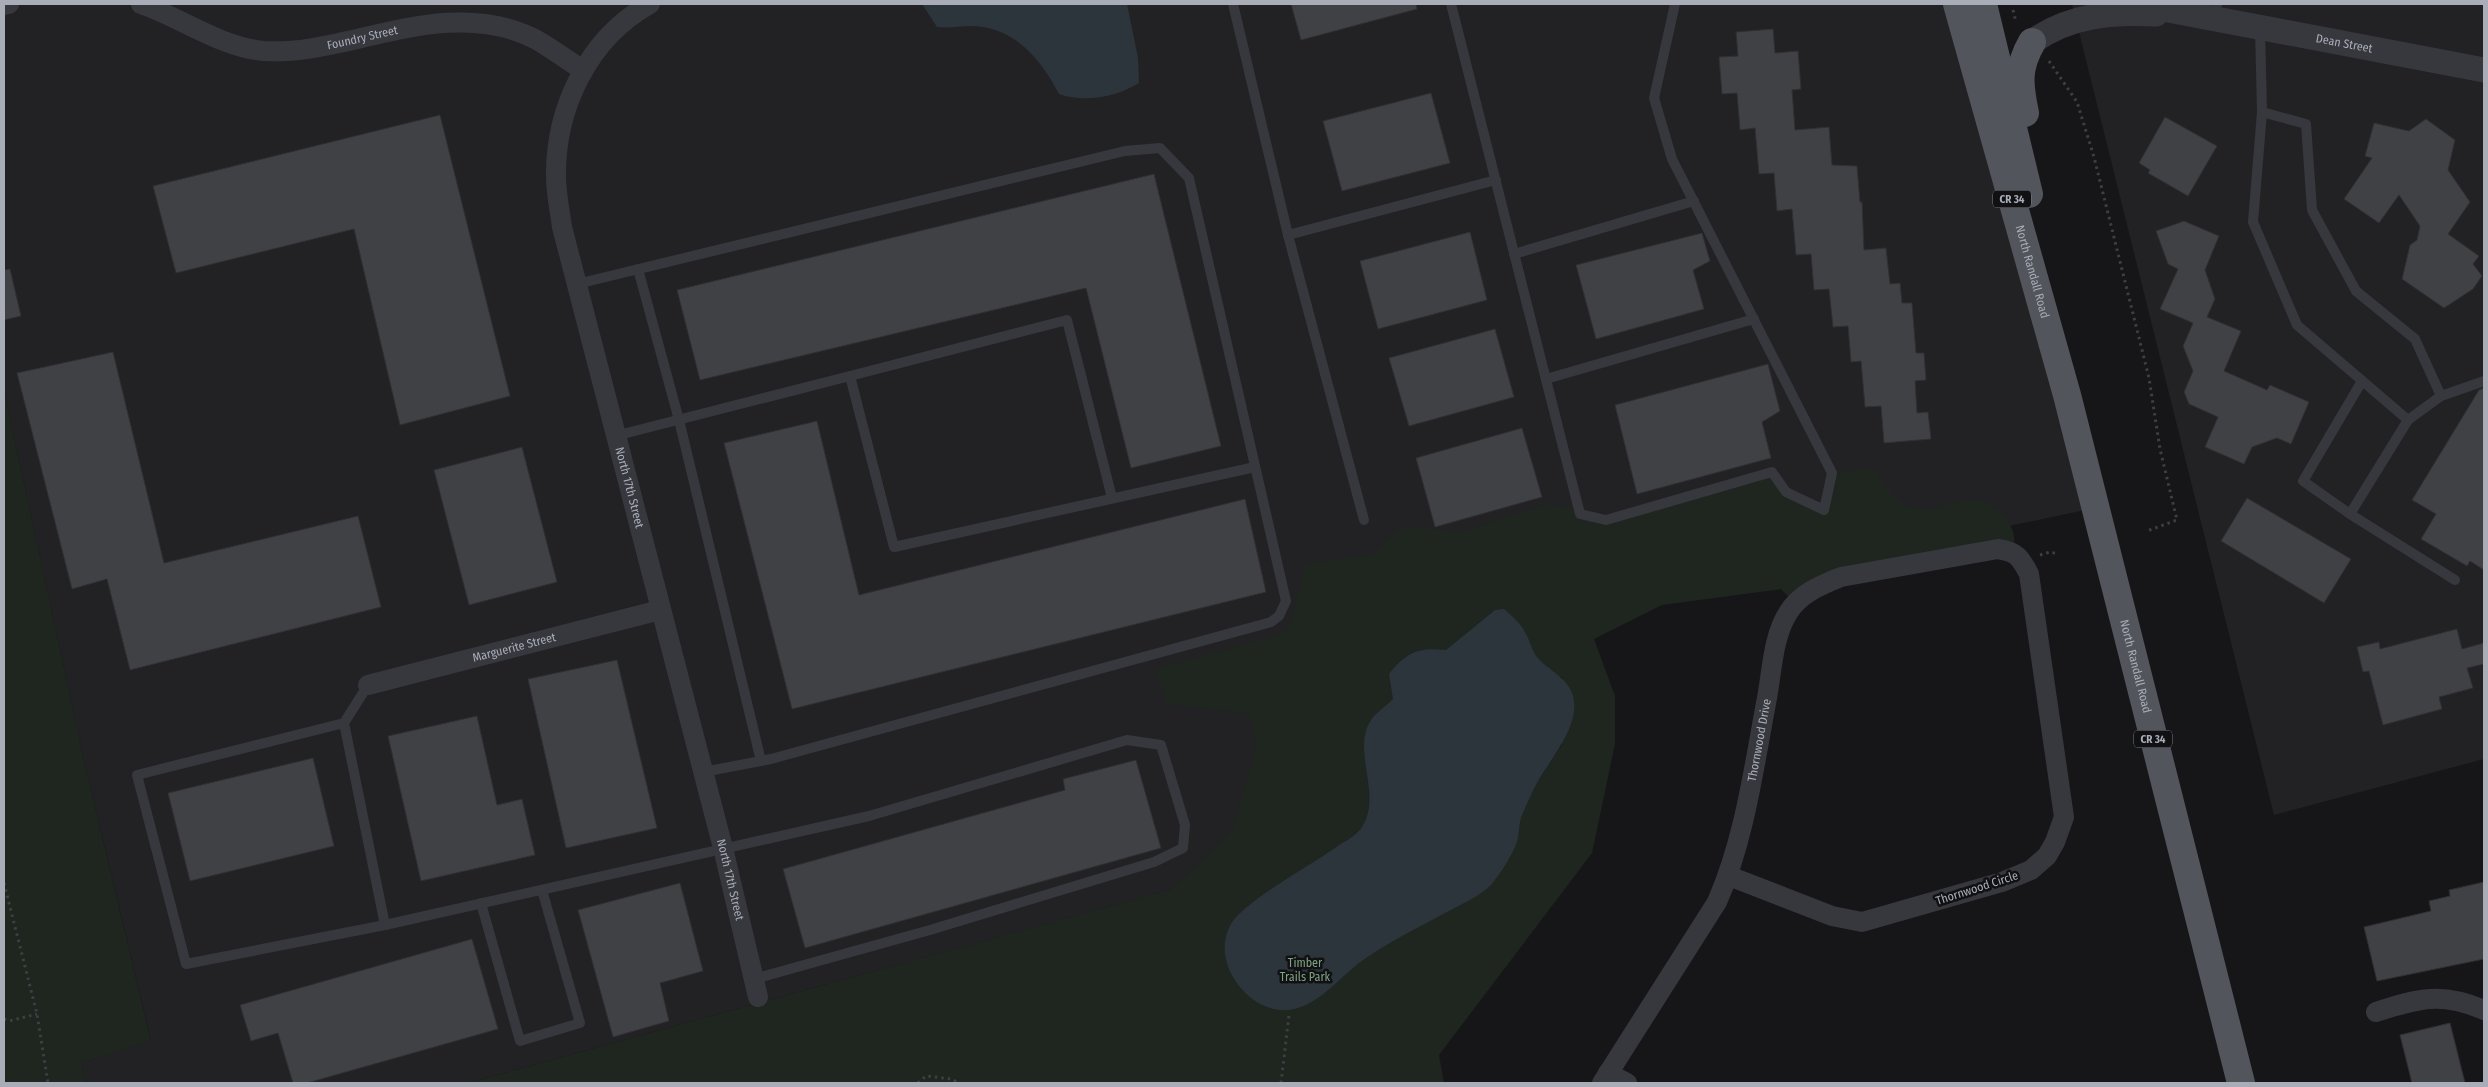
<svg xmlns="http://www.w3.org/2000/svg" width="2488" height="1087" font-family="'Fira Sans Condensed',sans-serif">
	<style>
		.built { fill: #222225 }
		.green { fill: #1e261f; fill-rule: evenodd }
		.water { fill: #2c353c }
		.building { fill: #404145; stroke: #303034 }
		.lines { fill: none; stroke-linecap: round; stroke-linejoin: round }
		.path { stroke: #3d3f44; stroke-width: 3; stroke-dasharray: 2.5 4; stroke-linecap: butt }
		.service { stroke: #37383d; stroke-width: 10 }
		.minor { stroke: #37383d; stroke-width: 20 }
		.tertiary { stroke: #37383d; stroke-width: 25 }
		.primary { stroke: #53555c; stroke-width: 28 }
		.labels { text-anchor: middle; stroke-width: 5; stroke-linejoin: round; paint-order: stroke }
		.shield { fill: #111113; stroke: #7b7e86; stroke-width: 1 }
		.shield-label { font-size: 11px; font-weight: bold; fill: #a8adb8 }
		.street-label { font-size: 12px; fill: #a8adb8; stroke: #111113 }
		.park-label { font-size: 12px; fill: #7fa381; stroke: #111113 }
	</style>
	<rect width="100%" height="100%" fill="#161618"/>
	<g class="built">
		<path d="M4 4H1949L2085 510 1496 634 1391 829 468 1083H86L81 1063 151 1040 86 769 4 391Z"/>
		<path d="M2072 4H2105L2484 76V759L2274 815Z"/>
		<path d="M2185 4H2484V58Z"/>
	</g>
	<g class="green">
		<path d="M4 391 86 769 151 1041 81 1063 86 1083H4Z"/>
		<path d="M1874 468C1884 484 1892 499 1910 506 1930 514 1946 504 1966 500 1985 496 2011 516 2014 536 2015 540 2013 546 2012 551L1841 577 1795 604 1781 589 1662 605 1594 639 1615 696V744L1592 853 1439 1055 1444 1083H468L1172 889 1210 854 1233 828 1256 748 1251 716C1225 707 1195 711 1167 703L1155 669 1278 635 1289 627 1306 564 1373 554 1399 529H1430L1461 532 1547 504 1569 507 1580 514 1606 520 1772 472 1786 492 1824 510 1832 473ZM1494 610 1525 631 1535 655 1548 670 1563 678 1562 744 1533 789 1521 818 1517 842 1504 864 1490 886 1467 901 1345 841C1350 837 1359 832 1362 827 1376 804 1364 778 1365 754 1366 741 1384 708 1393 699L1389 682C1392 675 1395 666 1400 660 1411 648 1431 648 1446 650Z"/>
	</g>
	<g class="water">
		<path d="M922 4H1127L1138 58 1139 83C1117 97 1084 103 1059 94 1043 63 1020 33 983 27 967 24 953 29 937 27Z"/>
		<path d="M1504 609C1511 615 1519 622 1524 630 1530 639 1531 649 1537 657 1547 669 1561 674 1569 687 1590 721 1543 765 1531 795 1528 802 1524 810 1521 818 1519 826 1519 835 1517 842 1512 856 1500 874 1491 885 1480 896 1462 904 1449 911 1421 926 1392 940 1366 958 1343 973 1322 1003 1294 1009 1252 1019 1208 963 1231 924 1244 901 1314 864 1339 845 1346 841 1358 834 1362 827 1383 795 1351 751 1371 720 1376 712 1387 706 1393 699L1389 674C1406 652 1419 647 1446 650L1495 610Z"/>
	</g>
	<g class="building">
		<path d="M1291 4H1416L1417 9 1301 40Z"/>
		<path d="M1773 29 1775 53 1798 51 1801 89 1792 90 1795 130 1829 127 1832 165 1857 166 1860 202H1862L1864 250 1886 248 1890 284 1900 283 1902 303H1912L1916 353H1924L1926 380 1915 381 1917 413 1928 412 1931 439 1884 443 1881 406 1865 407 1861 361 1851 362 1848 326 1833 327 1829 289 1814 290 1811 254 1796 255 1792 209 1777 211 1774 173 1759 174 1755 128 1740 130 1737 93 1722 94 1719 57 1738 56 1736 32Z"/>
		<path d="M1431 93 1450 163 1342 191 1323 121Z"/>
		<path d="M440 115 510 396 400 425 354 229 176 273 153 186Z"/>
		<path d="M2165 117 2217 146 2188 196 2148 173 2150 170 2139 163Z"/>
		<path d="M2426 119 2455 140 2448 170 2470 202 2448 234 2479 256 2473 264 2482 276 2473 289 2444 308 2402 279 2410 245 2417 240 2420 226 2399 195 2379 223 2344 199 2372 158 2365 156 2374 123 2409 131Z"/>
		<path d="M1154 174 1221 446 1131 468 1086 288 700 380 677 290Z"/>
		<path d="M2184 221 2219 236 2205 270 2215 299 2207 317 2241 331 2224 371 2267 390 2270 385 2309 402 2291 444 2277 438 2252 447 2244 464 2205 447 2218 417 2189 404 2184 392 2193 371 2183 346 2193 323 2160 309 2178 269 2168 264 2156 231Z"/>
		<path d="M1470 232 1487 300 1378 329 1360 261Z"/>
		<path d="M1702 233 1710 261 1693 270 1704 309 1596 339 1576 265Z"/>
		<path d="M10 269 21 316 4 320V270Z"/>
		<path d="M1495 329 1514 397 1409 426 1389 358Z"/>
		<path d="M113 352 164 563 358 516 381 607 130 670 107 579 72 589 17 373Z"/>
		<path d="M1768 364 1780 411 1762 422 1771 458 1637 494 1615 405Z"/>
		<path d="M2484 388V570L2470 561 2467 566 2421 539 2436 514 2412 500 2479 390Z"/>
		<path d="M817 421 859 595 1245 499 1266 592 792 709 724 443Z"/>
		<path d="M1522 428 1542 497 1435 527 1416 458Z"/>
		<path d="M522 447 557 582 469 605 434 470Z"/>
		<path d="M2247 498 2351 559 2324 603 2221 541Z"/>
		<path d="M2457 629 2462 649 2484 643V664L2467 668 2473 688 2439 697 2442 709 2383 725 2369 671 2363 672 2357 647 2379 642 2380 649Z"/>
		<path d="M617 660 657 828 566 848 528 679Z"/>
		<path d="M477 716 497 805 522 799 535 855 421 881 388 736Z"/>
		<path d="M313 758 334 846 190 881 168 793Z"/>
		<path d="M1136 760 1161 848 805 948 783 869 1065 790 1063 779Z"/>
		<path d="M2484 882V959L2377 981 2364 927 2431 911 2429 901 2450 896 2449 890Z"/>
		<path d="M680 883 703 971 660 983 669 1021 613 1037 578 910Z"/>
		<path d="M472 939 498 1029 307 1083H293L278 1033 251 1041 240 1005Z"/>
		<path d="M2450 1023 2465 1083H2412L2400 1035Z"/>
	</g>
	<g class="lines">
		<g class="path">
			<path d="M2013 10 2016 22"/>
			<path d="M2049 61 2077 102 2094 157 2149 378 2160 449 2177 520 2147 531"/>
			<path d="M2040 555 2050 552 2058 554"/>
			<path d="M4 883 37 1014 48 1083"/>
			<path d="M4 1019 9 1021 37 1014"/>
			<path d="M918 1083 926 1076 951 1079 959 1083"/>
			<path d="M1281 1083 1289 1015"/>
		</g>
		<g class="service">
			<path d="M1233 4 1288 235 1496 180"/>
			<path d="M1451 4 1580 514 1606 520 1772 472 1786 492 1824 510 1832 473 1672 159 1654 98 1675 4"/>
			<path d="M2215 19 2217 4"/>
			<path d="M2260 28 2262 112 2306 124 2312 210 2356 291 2415 339 2441 396 2484 381"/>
			<path d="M2262 112 2253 222 2297 325 2408 420 2350 514 2455 580"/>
			<path d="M1288 235 1364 520"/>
			<path d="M1514 254 1694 201"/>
			<path d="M638 269 679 420 761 761"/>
			<path d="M577 284 1125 151 1160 148 1189 178 1286 601 1279 616 1271 622 771 759 703 772"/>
			<path d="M850 376 1067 320 1112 498"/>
			<path d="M1546 379 1754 319"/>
			<path d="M2408 420 2441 396"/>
			<path d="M615 436 850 376 894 547 1255 467"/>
			<path d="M2350 514 2303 481 2362 381"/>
			<path d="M344 723 137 775 186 964 385 925 344 723 368 685"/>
			<path d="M481 903 520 1041 580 1023 542 890"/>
			<path d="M385 925 869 816 1127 740 1161 745 1185 825 1183 848 1154 862 930 930 754 979"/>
		</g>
		<g class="minor">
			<path id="s1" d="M141 4C182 18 220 47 264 51 296 53 326 46 357 39 416 25 478 10 535 39 551 48 567 60 583 70"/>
			<path id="s2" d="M650 4C588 38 555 109 556 177 556 194 560 211 562 227L723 848 758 997"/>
			<path d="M4 5 9 4"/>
			<path id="s3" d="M368 685 660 610"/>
			<path d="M2376 1012C2419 998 2442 992 2484 1010"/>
			<path d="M1608 1073 1627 1083"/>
			<path id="s4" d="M1602 1083 1717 902C1745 838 1754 766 1767 698 1772 671 1773 636 1788 613 1799 594 1821 585 1841 577L1998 549C2017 552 2020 557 2029 574L2064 817 2055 842 2047 856 2031 870 2002 882 1862 922 1832 916 1729 876"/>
		</g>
		<g class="tertiary">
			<path id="s5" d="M2137 4 2484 70"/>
			<path d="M2032 42C2069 15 2111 12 2156 14"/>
		</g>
		<g class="primary">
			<path id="s6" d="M1957 4 2067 395 2241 1083"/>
			<path d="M1983 4 2029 194"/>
			<path d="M2025 113C2019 84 2017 68 2032 42"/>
		</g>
	</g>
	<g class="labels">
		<g class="shield">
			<rect x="1993" y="190.5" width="38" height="17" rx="4"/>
			<rect x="2134" y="730.5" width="38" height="17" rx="4"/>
		</g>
		<g class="shield-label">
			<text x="2012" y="203">CR 34</text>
			<text x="2153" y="743">CR 34</text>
		</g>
		<g class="street-label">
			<text dy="4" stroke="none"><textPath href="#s1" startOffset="232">Foundry Street</textPath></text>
			<text dy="4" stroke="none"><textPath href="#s5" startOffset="211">Dean Street</textPath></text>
			<text dy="4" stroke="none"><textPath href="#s6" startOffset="278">North Randall Road</textPath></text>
			<text dy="4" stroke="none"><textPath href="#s2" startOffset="526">North 17th Street</textPath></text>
			<text dy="4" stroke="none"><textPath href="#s3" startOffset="151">Marguerite Street</textPath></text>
			<text dy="4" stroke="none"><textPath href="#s6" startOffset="686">North Randall Road</textPath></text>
			<text dy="4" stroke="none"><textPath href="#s4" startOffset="382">Thornwood Drive</textPath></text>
			<text dy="4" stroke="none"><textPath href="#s2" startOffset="931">North 17th Street</textPath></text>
			<text transform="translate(1977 888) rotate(-18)" y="4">Thornwood Circle</text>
		</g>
		<g class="park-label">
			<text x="1305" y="967">Timber<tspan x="1305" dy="14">Trails Park</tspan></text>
		</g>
	</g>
	<rect width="2488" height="1087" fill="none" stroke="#a8adb8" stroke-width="10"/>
</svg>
